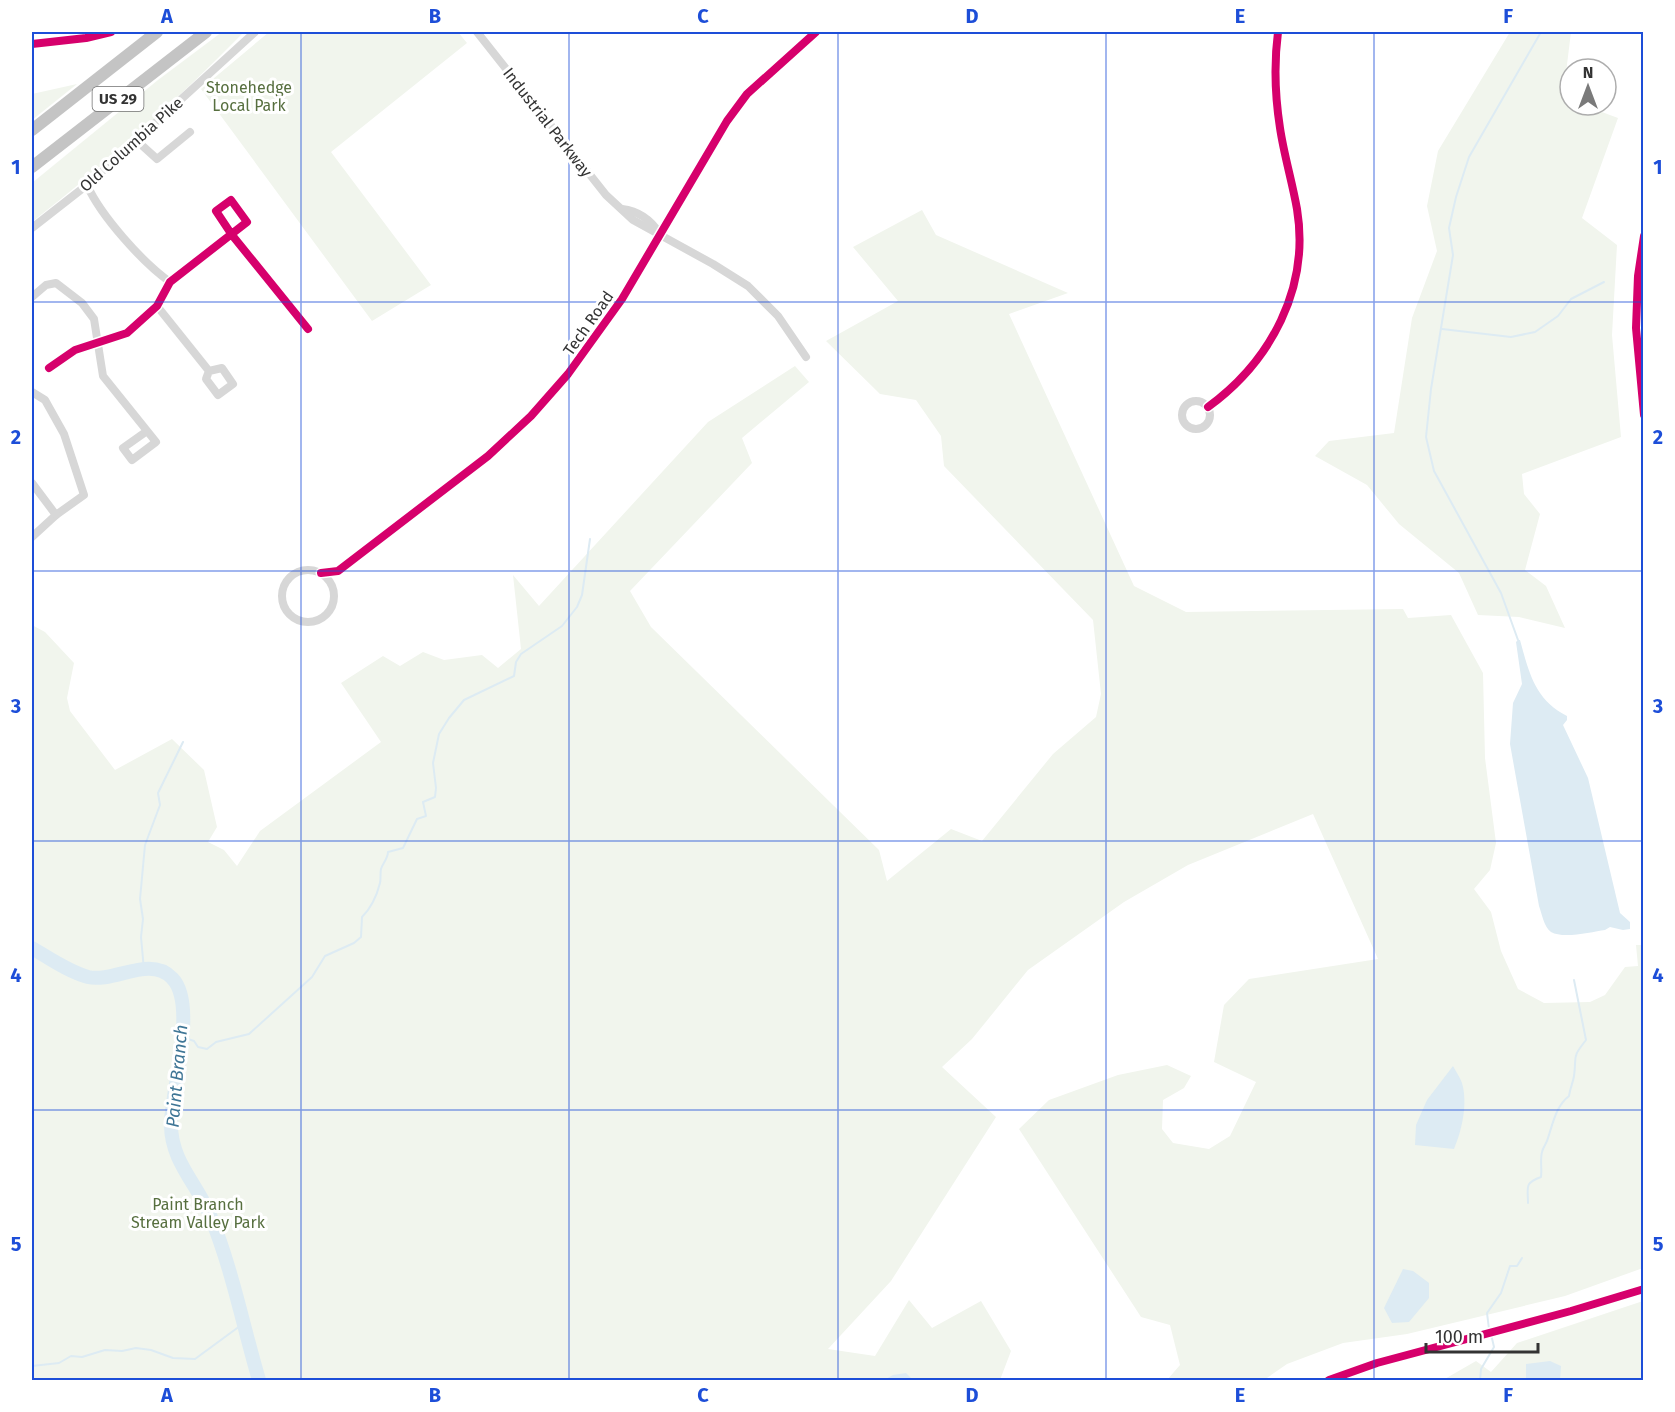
<svg xmlns="http://www.w3.org/2000/svg" width="1675" height="1412" font-family="'Fira Sans',sans-serif">
	<style>
		.green { fill: #f1f5ed }
		.water { fill: #ddebf3 }
		.lines { fill: none; stroke-linecap: round; stroke-linejoin: round }
		.stream { stroke: #ddebf3; stroke-width: 2 }
		.river { stroke: #ddebf3; stroke-width: 14 }
		.minor { stroke: #d7d7d7; stroke-width: 8 }
		.highway { stroke: #c4c4c4; stroke-width: 12 }
		.cycleway-casing { stroke: #fff; stroke-width: 11 }
		.cycleway { stroke: #d6006c; stroke-width: 8 }
		.grid { fill: none; stroke: #1d4ed8; stroke-width: 1.5; stroke-opacity: 0.55 }
		.labels { text-anchor: middle; stroke-width: 6; stroke-linejoin: round; paint-order: stroke }
		.shield { fill: #fff; stroke: #707070; stroke-width: 1.5 }
		.shield-label { font-size: 15px; font-weight: bold; fill: #333 }
		.park-label { font-size: 16px; fill: #576f3f; stroke: #fff }
		.street-label { font-size: 16px; fill: #333; stroke: #fff }
		.water-label { font-size: 18px; font-style: italic; fill: #3f7696; stroke: #fff }
		.neatline { fill: none; stroke: #1d4ed8; stroke-width: 2 }
		.grid-label { font-size: 20px; text-anchor: middle; font-weight: bold; fill: #1d4ed8 }
	</style>
	<rect width="100%" height="100%" fill="#fff"/>
	<g class="green">
		<path d="M222 32H243V33C177 100 106 164 32 222V183L158 80Z"/>
		<path d="M269 32H458L467 43 331 152 431 285 372 321 201 89Z"/>
		<path d="M1510 32H1571L1563 97 1570 100V105H1583L1618 118 1582 218 1617 245 1612 335 1621 437 1522 474 1524 494 1540 514 1525 570 1546 586 1565 628 1519 617 1478 615 1459 573 1399 524 1367 485 1315 456 1329 441 1394 433 1412 318 1437 251 1427 206 1438 151Z"/>
		<path d="M77 84 32 120V94Z"/>
		<path d="M922 210 936 235 1068 293 1009 314 1134 586 1186 612 1403 609 1408 618 1451 615 1483 673 1485 758 1496 843 1490 870 1474 889 1491 912 1501 951 1518 989 1544 1003 1590 1002 1605 995 1625 967 1638 966 1636 945H1643V1268L1565 1296 1407 1334 1343 1343 1287 1364 1264 1380H1167L1180 1365 1170 1325 1141 1317 1019 1129 1049 1100 1118 1075 1167 1065 1191 1076 1184 1088 1163 1100 1162 1129 1173 1143 1209 1149 1230 1136 1256 1082 1214 1062 1224 1005 1249 979 1378 959 1313 814 1188 865 1124 902 1028 970 972 1039 942 1067 996 1117 891 1281 828 1349 875 1356 909 1300 932 1328 981 1301 1011 1351 1000 1380H32V625L45 632 74 663 67 698 70 711 115 770 172 739 204 770 217 827 208 842 224 850 237 866 260 831 381 742 341 683 383 656 400 666 423 652 444 660 482 655 498 668 521 649 513 575 539 606 708 422 795 366 809 382 742 438 752 463 630 591 651 627 879 850 887 881 951 829 982 841 1053 754 1096 717 1101 694 1093 620 944 466 941 436 916 400 880 394 826 341 898 301 853 247Z"/>
		<path d="M1643 1301V1380H1443L1476 1361 1491 1372 1517 1343Z"/>
	</g>
	<g class="water">
		<path d="M1518 640H1520C1529 673 1535 700 1567 716V720L1563 725 1588 778 1620 913 1630 922V929L1623 930 1610 927 1605 930C1592 932 1563 939 1551 932 1544 927 1542 914 1539 906L1510 744 1513 703 1522 684 1516 642Z"/>
		<path d="M1453 1066C1456 1072 1460 1077 1462 1083 1468 1104 1462 1130 1454 1149L1415 1145 1416 1125 1427 1100Z"/>
		<path d="M1403 1269 1413 1271 1429 1283V1298L1409 1322 1392 1323 1384 1308Z"/>
		<path d="M1550 1361 1561 1366 1560 1380H1526V1364Z"/>
		<path d="M906 1373 913 1380H884L893 1375Z"/>
	</g>
	<g class="lines">
		<g class="stream">
			<path d="M1442 329 1511 337 1535 332 1558 316 1571 299 1604 282"/>
			<path d="M1518 640 1501 593 1434 471 1426 437 1431 389 1453 255 1449 228 1456 197 1469 157 1541 32"/>
			<path d="M144 970 141 937 143 919 140 899 145 845 160 805 158 793 183 742"/>
			<path d="M182 1037 194 1041 198 1047 207 1049 216 1042 249 1034 312 977 325 956 354 943 361 937 362 917C371 908 377 895 380 883 381 879 380 874 381 869 383 863 388 858 388 852L403 848 417 819 426 816 423 802 435 797 436 788 433 763 439 734 449 718 464 700 514 676 516 662 521 654 562 626 577 607 582 595 590 539"/>
			<path d="M1528 1203C1528 1187 1524 1183 1541 1177 1542 1169 1540 1159 1542 1152 1543 1147 1547 1143 1548 1138 1553 1123 1556 1106 1569 1096 1570 1088 1573 1083 1574 1076 1577 1055 1571 1059 1586 1040L1574 980"/>
			<path d="M1489 1329 1487 1313 1501 1293 1510 1266H1517L1522 1258"/>
			<path d="M32 1366 59 1363 71 1356 82 1357 105 1350 122 1351 136 1348 151 1350 173 1358 195 1359 244 1323"/>
			<path d="M1480 1380 1481 1369 1494 1347 1491 1334"/>
		</g>
		<path class="river" d="M32 948C49 958 69 972 88 977 114 983 150 955 172 978 198 1004 171 1090 171 1125 171 1161 197 1184 210 1215 232 1268 243 1326 259 1380"/>
		<g class="minor">
			<path d="M477 32 606 195 633 220 713 264 748 286 778 316 806 357"/>
			<path d="M32 44 86 38 111 32"/>
			<path d="M136 140 157 159 190 132"/>
			<path d="M87 185C101 216 142 262 170 282"/>
			<path d="M622 209C639 211 651 220 660 234"/>
			<path d="M32 228 87 185 255 32"/>
			<path d="M1644 236 1638 276 1636 328 1644 415"/>
			<path d="M32 297 46 285 56 283 82 303 94 319 103 376 156 442 132 460 123 448 147 431"/>
			<path d="M157 306 209 371 222 368 233 384 218 395 206 379 209 371"/>
			<path d="M49 368 75 350 127 333 157 306 170 282 247 222 231 200 216 211 232 235 308 329"/>
			<path d="M32 392 45 400 64 434 84 495 56 515 32 537"/>
			<circle cx="1196" cy="415" r="14"/>
			<path d="M1208 407C1271 361 1310 288 1297 209 1292 181 1284 155 1280 128 1275 96 1274 63 1278 32"/>
			<path d="M32 483 56 515"/>
			<circle cx="308" cy="596" r="26"/>
			<path d="M321 573 338 571 488 456 531 416 568 374 622 299 727 121 747 94 816 32"/>
			<path d="M1329 1380 1377 1363 1571 1311 1644 1289"/>
		</g>
		<g class="highway">
			<path d="M32 130 157 32"/>
			<path d="M32 167 206 32"/>
		</g>
		<defs>
			<g id="cycleway">
				<path d="M32 44 86 38 111 32"/>
				<path d="M1644 236 1638 276 1636 328 1644 415"/>
				<path d="M49 368 75 350 127 333 157 306 170 282 247 222 231 200 216 211 232 235 308 329"/>
				<path d="M1208 407C1271 361 1310 288 1297 209 1292 181 1284 155 1280 128 1275 96 1274 63 1278 32"/>
				<path d="M321 573 338 571 488 456 531 416 568 374 622 299 727 121 747 94 816 32"/>
				<path d="M1329 1380 1377 1363 1571 1311 1644 1289"/>
			</g>
		</defs>
		<use href="#cycleway" class="cycleway-casing"/>
		<use href="#cycleway" class="cycleway"/>
	</g>
	<path class="grid" d="M301 32V1380M569 32V1380M838 32V1380M1106 32V1380M1374 32V1380M32 302H1644M32 571H1644M32 841H1644M32 1110H1644"/>
	<g class="labels">
		<rect class="shield" x="92.5" y="87" width="51" height="24" rx="4.5"/>
		<g class="shield-label">
			<text x="118" y="104">US 29</text>
		</g>
		<g class="park-label">
			<text x="249" y="93">Stonehedge<tspan x="249" dy="18">Local Park</tspan></text>
			<text x="198" y="1210">Paint Branch<tspan x="198" dy="18">Stream Valley Park</tspan></text>
		</g>
		<g class="street-label">
			<text transform="translate(548 122) rotate(52)" y="6">Industrial Parkway</text>
			<text transform="translate(131 144) rotate(-42)" y="6">Old Columbia Pike</text>
			<text transform="translate(588 323) rotate(-55)" y="6">Tech Road</text>
		</g>
		<g class="water-label">
			<text transform="translate(177 1076) rotate(-85)" y="6">Paint Branch</text>
		</g>
	</g>
	<rect width="1675" height="1412" fill="none" stroke="#ffffff" stroke-width="66"/>
	<g transform="translate(1588 87)"><circle r="28" fill="#ffffff" stroke="#adadad" stroke-width="1.5"/>
	<path d="M0-4.5L10 22L0 15L-10 22Z" fill="#7a7a7a"/>
	<text y="-9" font-size="16" font-weight="bold" text-anchor="middle" fill="#333333">N</text>
	</g>
	<path d="M1426 1343v9h112v-9" fill="none" stroke="#333333" stroke-width="3"/>
	<text x="1435" y="1343" font-size="18" fill="#333333" stroke="#ffffff" stroke-width="4.5" paint-order="stroke">100 m</text>
	<rect x="33" y="33" width="1609" height="1346" class="neatline"/>
	<g class="grid-label">
		<text x="167" y="23">A</text>
		<text x="435" y="23">B</text>
		<text x="703" y="23">C</text>
		<text x="972" y="23">D</text>
		<text x="1240" y="23">E</text>
		<text x="1508" y="23">F</text>
		<text x="16" y="174">1</text>
		<text x="1658" y="174">1</text>
		<text x="16" y="444">2</text>
		<text x="1658" y="444">2</text>
		<text x="16" y="713">3</text>
		<text x="1658" y="713">3</text>
		<text x="16" y="982">4</text>
		<text x="1658" y="982">4</text>
		<text x="16" y="1251">5</text>
		<text x="1658" y="1251">5</text>
		<text x="167" y="1402">A</text>
		<text x="435" y="1402">B</text>
		<text x="703" y="1402">C</text>
		<text x="972" y="1402">D</text>
		<text x="1240" y="1402">E</text>
		<text x="1508" y="1402">F</text>
	</g>
</svg>
